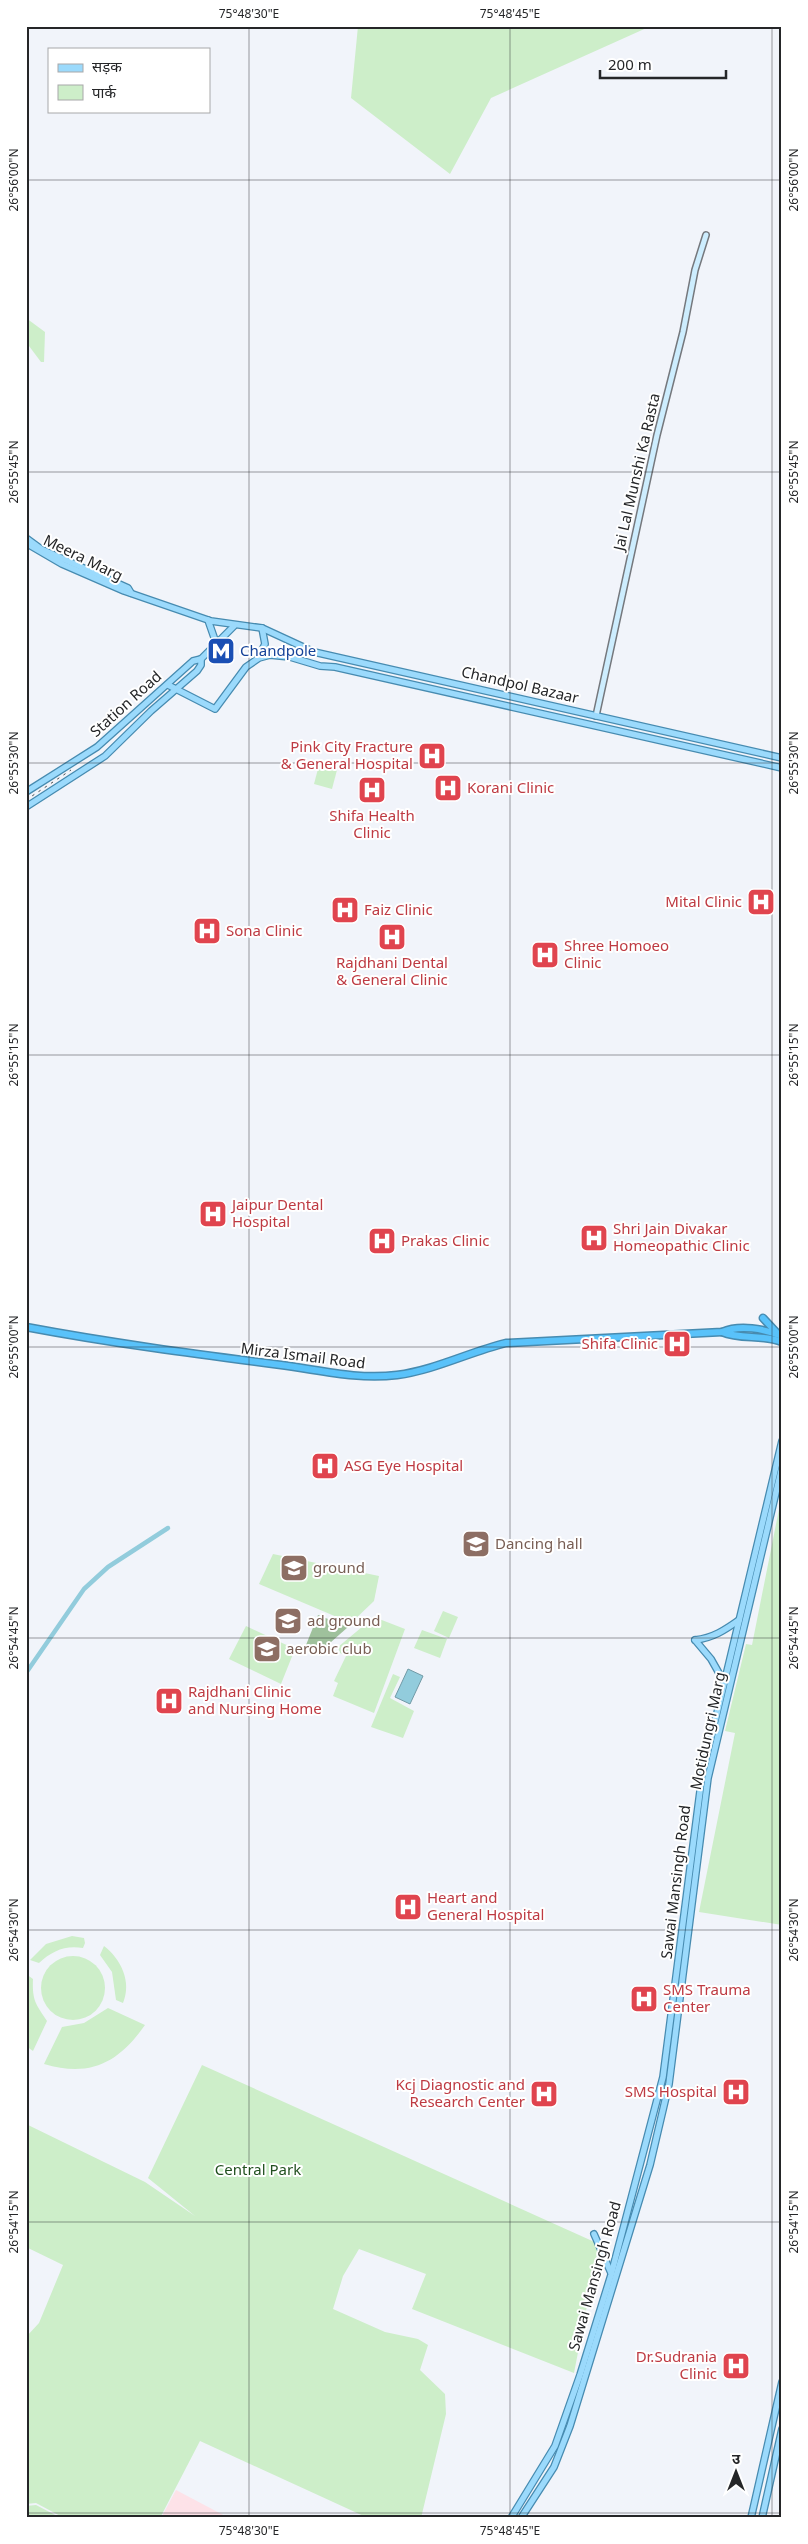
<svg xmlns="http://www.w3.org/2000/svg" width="808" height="2544" font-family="'Noto Sans','Noto Sans Devanagari',sans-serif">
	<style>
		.commercial { fill: #fde2e8 }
		.green { fill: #cdeec9 }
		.forest { fill: #9fc19c }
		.water { fill: #92ccdc; stroke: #719aa6 }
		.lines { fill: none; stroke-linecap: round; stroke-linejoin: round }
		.canal { stroke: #92ccdc; stroke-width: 4.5 }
		.secondary-casing { stroke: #75787d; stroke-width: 8 }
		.primary-casing { stroke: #478bb0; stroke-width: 8 }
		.highway-casing { stroke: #478bb0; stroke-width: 9 }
		.secondary { stroke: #cdedfe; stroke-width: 5 }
		.primary { stroke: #9bdafc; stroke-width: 5.5 }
		.highway { stroke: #59c2fa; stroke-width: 6 }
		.rail { stroke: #494b4d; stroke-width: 1; stroke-dasharray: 2.5 5; stroke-linecap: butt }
		.ticks { fill: none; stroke: #252628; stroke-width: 1; stroke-opacity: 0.45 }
		.labels { text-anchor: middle; stroke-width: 4; stroke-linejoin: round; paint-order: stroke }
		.street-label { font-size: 15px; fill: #252628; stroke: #fff }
		.transit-label { font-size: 15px; fill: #164399; stroke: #fff; text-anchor: start }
		.health-label { font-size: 15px; fill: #be3a42; stroke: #fff; text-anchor: start }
		.education-label { font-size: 15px; fill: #785e54; stroke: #fff; text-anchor: start }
		.park-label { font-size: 15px; fill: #21501f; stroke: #fff }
		.neatline { fill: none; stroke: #252628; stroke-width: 2 }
		.ticks-label { font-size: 12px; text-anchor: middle; fill: #252628 }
	</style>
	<rect width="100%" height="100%" fill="#f1f4fa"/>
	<path class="commercial" d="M176 2490 229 2518H161Z"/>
	<g class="green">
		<path d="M358 26H651L491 98 450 174 351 98Z"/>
		<path d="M26 318 45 332 44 362H41L26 342Z"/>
		<path d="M319 765 337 770 332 789 314 784Z"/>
		<path d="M782 1494V1925L699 1912 735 1733 725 1731 746 1644 752 1645Z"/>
		<path d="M273 1554 379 1576 374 1601 351 1623 259 1584Z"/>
		<path d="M443 1611 458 1617 449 1638 434 1631Z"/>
		<path d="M374 1617 405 1629 374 1713 333 1696 338 1683 334 1681 346 1656 340 1653 338 1647Z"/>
		<path d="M246 1626 295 1649 281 1684 229 1659Z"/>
		<path d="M422 1630 447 1639 440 1658 414 1648Z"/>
		<path d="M393 1674 400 1677 390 1698 414 1711 403 1738 371 1727Z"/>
		<path d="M72 1936 84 1938 85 1943 83 1948C65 1945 52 1951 39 1963L30 1960 46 1944Z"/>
		<path d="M104 1946C121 1959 132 1982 123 2003L116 2000 112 1972 100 1955Z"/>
		<circle cx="73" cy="1988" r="32"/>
		<path d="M26 1974 33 1979C32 2001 36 2004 47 2021L33 2051 26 2046Z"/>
		<path d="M108 2008 145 2025C119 2062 91 2078 44 2064L62 2027 84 2023Z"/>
		<path d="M202 2065 599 2244 574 2373 412 2309 426 2274 359 2249 343 2276 333 2309 385 2332 418 2339 428 2345 420 2370 445 2394 446 2414 421 2518H368L200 2441 160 2518H64L36 2503 26 2504V2337L39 2323 63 2265 26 2247V2124L145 2182 195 2216 148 2178Z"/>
		<path d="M36 2505 61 2518H26V2506Z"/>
	</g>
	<path class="forest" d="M318 1615 348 1627 322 1650 306 1645Z"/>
	<path class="water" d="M408 1669 423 1676 410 1704 395 1697Z"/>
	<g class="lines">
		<path class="canal" d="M26 1673 84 1589 108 1567 168 1528"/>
		<defs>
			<path id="secondary" d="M596 716 657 435 683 332 695 270 706 235"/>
			<g id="primary">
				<path d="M26 538 41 549 128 588 131 593"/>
				<path d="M26 543 62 564 124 591 211 621 262 628 314 652 782 758"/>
				<path d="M208 620 216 643"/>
				<path d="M258 658 265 644 262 628"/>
				<path d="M168 685 215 709 246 667 259 658 270 655 290 657 320 666 335 667 782 768"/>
				<path d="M26 792 97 747 193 661 201 659 234 626"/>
				<path d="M26 807 105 756 151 711 197 671 201 665V659"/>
				<path d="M695 1640 711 1659 724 1682"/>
				<path d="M695 1640C713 1638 725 1630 739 1620"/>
				<path d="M594 2234 611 2273"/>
				<path d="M511 2518 555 2446 580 2375 611 2275 663 2077 702 1776 782 1441"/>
				<path d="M521 2518 554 2467 570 2426 650 2165 669 2084 708 1778 782 1467"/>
				<path d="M751 2518 782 2382"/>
				<path d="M762 2518 782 2429"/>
			</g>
			<g id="highway">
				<path d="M763 1318 777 1333"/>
				<path d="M26 1327C111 1343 195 1354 281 1365 320 1370 357 1380 397 1375 435 1370 469 1352 506 1343L722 1332C740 1324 764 1329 782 1336"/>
				<path d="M722 1332C741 1340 762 1334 782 1342"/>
			</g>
		</defs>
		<use href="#secondary" class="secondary-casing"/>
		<use href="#primary" class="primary-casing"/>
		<use href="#highway" class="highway-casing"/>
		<use href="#secondary" class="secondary"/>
		<use href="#primary" class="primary"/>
		<use href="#highway" class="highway"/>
		<path class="rail" d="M26 800 71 770"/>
	</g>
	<path class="ticks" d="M249 26V2518M510 26V2518M772 26V2518M26 180H782M26 472H782M26 763H782M26 1055H782M26 1347H782M26 1638H782M26 1930H782M26 2222H782M26 2513H782"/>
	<defs>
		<symbol id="metro-square" viewBox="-11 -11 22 22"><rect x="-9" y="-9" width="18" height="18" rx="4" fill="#1a4fb4" stroke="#fff"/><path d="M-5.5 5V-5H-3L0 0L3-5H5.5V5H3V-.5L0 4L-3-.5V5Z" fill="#fff"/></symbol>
		<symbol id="hospital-square" viewBox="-11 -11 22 22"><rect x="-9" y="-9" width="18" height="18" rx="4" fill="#e0444e" stroke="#fff"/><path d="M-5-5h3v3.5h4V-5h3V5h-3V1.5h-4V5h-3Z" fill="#fff"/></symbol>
		<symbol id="university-square" viewBox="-11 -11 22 22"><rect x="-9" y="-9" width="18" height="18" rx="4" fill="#8d6e63" stroke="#fff"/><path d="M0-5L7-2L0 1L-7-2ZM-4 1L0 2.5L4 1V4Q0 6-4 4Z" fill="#fff"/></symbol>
	</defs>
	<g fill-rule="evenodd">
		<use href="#metro-square" x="205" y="635" width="32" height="32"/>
		<use href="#hospital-square" x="416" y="740" width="32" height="32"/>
		<use href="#hospital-square" x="432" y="772" width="32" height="32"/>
		<use href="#hospital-square" x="356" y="774" width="32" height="32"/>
		<use href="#hospital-square" x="745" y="886" width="32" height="32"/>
		<use href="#hospital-square" x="329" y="894" width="32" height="32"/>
		<use href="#hospital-square" x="191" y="915" width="32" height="32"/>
		<use href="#hospital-square" x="376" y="921" width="32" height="32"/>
		<use href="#hospital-square" x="529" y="939" width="32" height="32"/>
		<use href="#hospital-square" x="197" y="1198" width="32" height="32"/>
		<use href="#hospital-square" x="578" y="1222" width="32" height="32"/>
		<use href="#hospital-square" x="366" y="1225" width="32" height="32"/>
		<use href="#hospital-square" x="661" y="1328" width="32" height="32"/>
		<use href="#hospital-square" x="309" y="1450" width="32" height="32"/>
		<use href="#university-square" x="460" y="1528" width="32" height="32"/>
		<use href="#university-square" x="278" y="1552" width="32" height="32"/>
		<use href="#university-square" x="272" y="1605" width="32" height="32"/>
		<use href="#university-square" x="251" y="1633" width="32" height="32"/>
		<use href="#hospital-square" x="153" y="1685" width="32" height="32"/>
		<use href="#hospital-square" x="392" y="1891" width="32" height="32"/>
		<use href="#hospital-square" x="628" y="1983" width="32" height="32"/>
		<use href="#hospital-square" x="720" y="2076" width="32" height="32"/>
		<use href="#hospital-square" x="528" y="2078" width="32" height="32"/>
		<use href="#hospital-square" x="720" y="2350" width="32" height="32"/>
	</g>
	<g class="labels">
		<g class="street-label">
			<text transform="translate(637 472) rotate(-77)" y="5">Jai Lal Munshi Ka Rasta</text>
			<text transform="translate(83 558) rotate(26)" y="5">Meera Marg</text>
			<text transform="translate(520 685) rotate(13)" y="5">Chandpol Bazaar</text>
			<text transform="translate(126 704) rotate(-42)" y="5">Station Road</text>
			<text transform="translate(303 1356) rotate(7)" y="5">Mirza Ismail Road</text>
			<text transform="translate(708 1731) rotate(-78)" y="5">Motidungri Marg</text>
			<text transform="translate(676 1882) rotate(-83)" y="5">Sawai Mansingh Road</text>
			<text transform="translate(595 2276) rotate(-74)" y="5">Sawai Mansingh Road</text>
		</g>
		<g class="transit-label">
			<text x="240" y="656">Chandpole</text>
		</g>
		<g class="health-label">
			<text x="413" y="752" text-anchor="end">Pink City Fracture<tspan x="413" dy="17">&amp; General Hospital</tspan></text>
			<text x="467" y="793">Korani Clinic</text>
			<text x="372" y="821" text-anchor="middle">Shifa Health<tspan x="372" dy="17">Clinic</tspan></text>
			<text x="742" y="907" text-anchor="end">Mital Clinic</text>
			<text x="364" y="915">Faiz Clinic</text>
			<text x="226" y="936">Sona Clinic</text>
			<text x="564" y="951">Shree Homoeo<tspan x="564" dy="17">Clinic</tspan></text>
			<text x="392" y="968" text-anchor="middle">Rajdhani Dental<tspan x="392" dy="17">&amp; General Clinic</tspan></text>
			<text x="232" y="1210">Jaipur Dental<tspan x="232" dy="17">Hospital</tspan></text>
			<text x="613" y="1234">Shri Jain Divakar<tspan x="613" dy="17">Homeopathic Clinic</tspan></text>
			<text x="401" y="1246">Prakas Clinic</text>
			<text x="658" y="1349" text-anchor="end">Shifa Clinic</text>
			<text x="344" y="1471">ASG Eye Hospital</text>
			<text x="188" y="1697">Rajdhani Clinic<tspan x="188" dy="17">and Nursing Home</tspan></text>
			<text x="427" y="1903">Heart and<tspan x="427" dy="17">General Hospital</tspan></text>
			<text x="663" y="1995">SMS Trauma<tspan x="663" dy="17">Center</tspan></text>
			<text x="525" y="2090" text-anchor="end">Kcj Diagnostic and<tspan x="525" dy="17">Research Center</tspan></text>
			<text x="717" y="2097" text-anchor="end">SMS Hospital</text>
			<text x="717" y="2362" text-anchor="end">Dr.Sudrania<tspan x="717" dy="17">Clinic</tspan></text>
		</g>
		<g class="education-label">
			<text x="495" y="1549">Dancing hall</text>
			<text x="313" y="1573">ground</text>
			<text x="307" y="1626">ad ground</text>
			<text x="286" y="1654">aerobic club</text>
		</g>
		<g class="park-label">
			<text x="258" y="2175">Central Park</text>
		</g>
	</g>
	<rect width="808" height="2544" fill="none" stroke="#ffffff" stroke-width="55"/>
	<rect x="48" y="48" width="162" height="65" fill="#ffffff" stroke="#a8a8a9"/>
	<rect x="58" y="64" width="25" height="8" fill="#9bdafc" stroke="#a8a8a9"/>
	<text x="92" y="72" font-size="15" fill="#252628">सड़क</text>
	<rect x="58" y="85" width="25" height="15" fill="#cdeec9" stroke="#a8a8a9"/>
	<text x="92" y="98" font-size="15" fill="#252628">पार्क</text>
	<g transform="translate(736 2472)" stroke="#ffffff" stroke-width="4" paint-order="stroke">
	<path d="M0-4L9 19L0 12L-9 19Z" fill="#252628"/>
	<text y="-8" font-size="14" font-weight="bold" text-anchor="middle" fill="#252628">उ</text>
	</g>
	<path d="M600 70v8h126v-8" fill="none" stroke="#252628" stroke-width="2.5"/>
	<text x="608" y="70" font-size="15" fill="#252628" stroke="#ffffff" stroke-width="4" paint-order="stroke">200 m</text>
	<rect x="28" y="28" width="752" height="2488" class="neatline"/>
	<g class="ticks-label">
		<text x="249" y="18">75°48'30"E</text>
		<text x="510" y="18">75°48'45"E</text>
		<text transform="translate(14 180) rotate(-90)" y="4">26°56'00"N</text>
		<text transform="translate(794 180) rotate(-90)" y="4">26°56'00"N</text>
		<text transform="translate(14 472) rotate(-90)" y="4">26°55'45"N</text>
		<text transform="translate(794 472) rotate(-90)" y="4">26°55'45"N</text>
		<text transform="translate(14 763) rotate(-90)" y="4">26°55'30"N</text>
		<text transform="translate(794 763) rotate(-90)" y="4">26°55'30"N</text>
		<text transform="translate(14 1055) rotate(-90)" y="4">26°55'15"N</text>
		<text transform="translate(794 1055) rotate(-90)" y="4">26°55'15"N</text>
		<text transform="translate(14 1347) rotate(-90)" y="4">26°55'00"N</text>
		<text transform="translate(794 1347) rotate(-90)" y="4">26°55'00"N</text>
		<text transform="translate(14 1638) rotate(-90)" y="4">26°54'45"N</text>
		<text transform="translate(794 1638) rotate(-90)" y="4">26°54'45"N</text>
		<text transform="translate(14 1930) rotate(-90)" y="4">26°54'30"N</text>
		<text transform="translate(794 1930) rotate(-90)" y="4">26°54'30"N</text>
		<text transform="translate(14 2222) rotate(-90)" y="4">26°54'15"N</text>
		<text transform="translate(794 2222) rotate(-90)" y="4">26°54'15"N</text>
		<text x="249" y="2535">75°48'30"E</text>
		<text x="510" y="2535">75°48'45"E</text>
	</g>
</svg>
